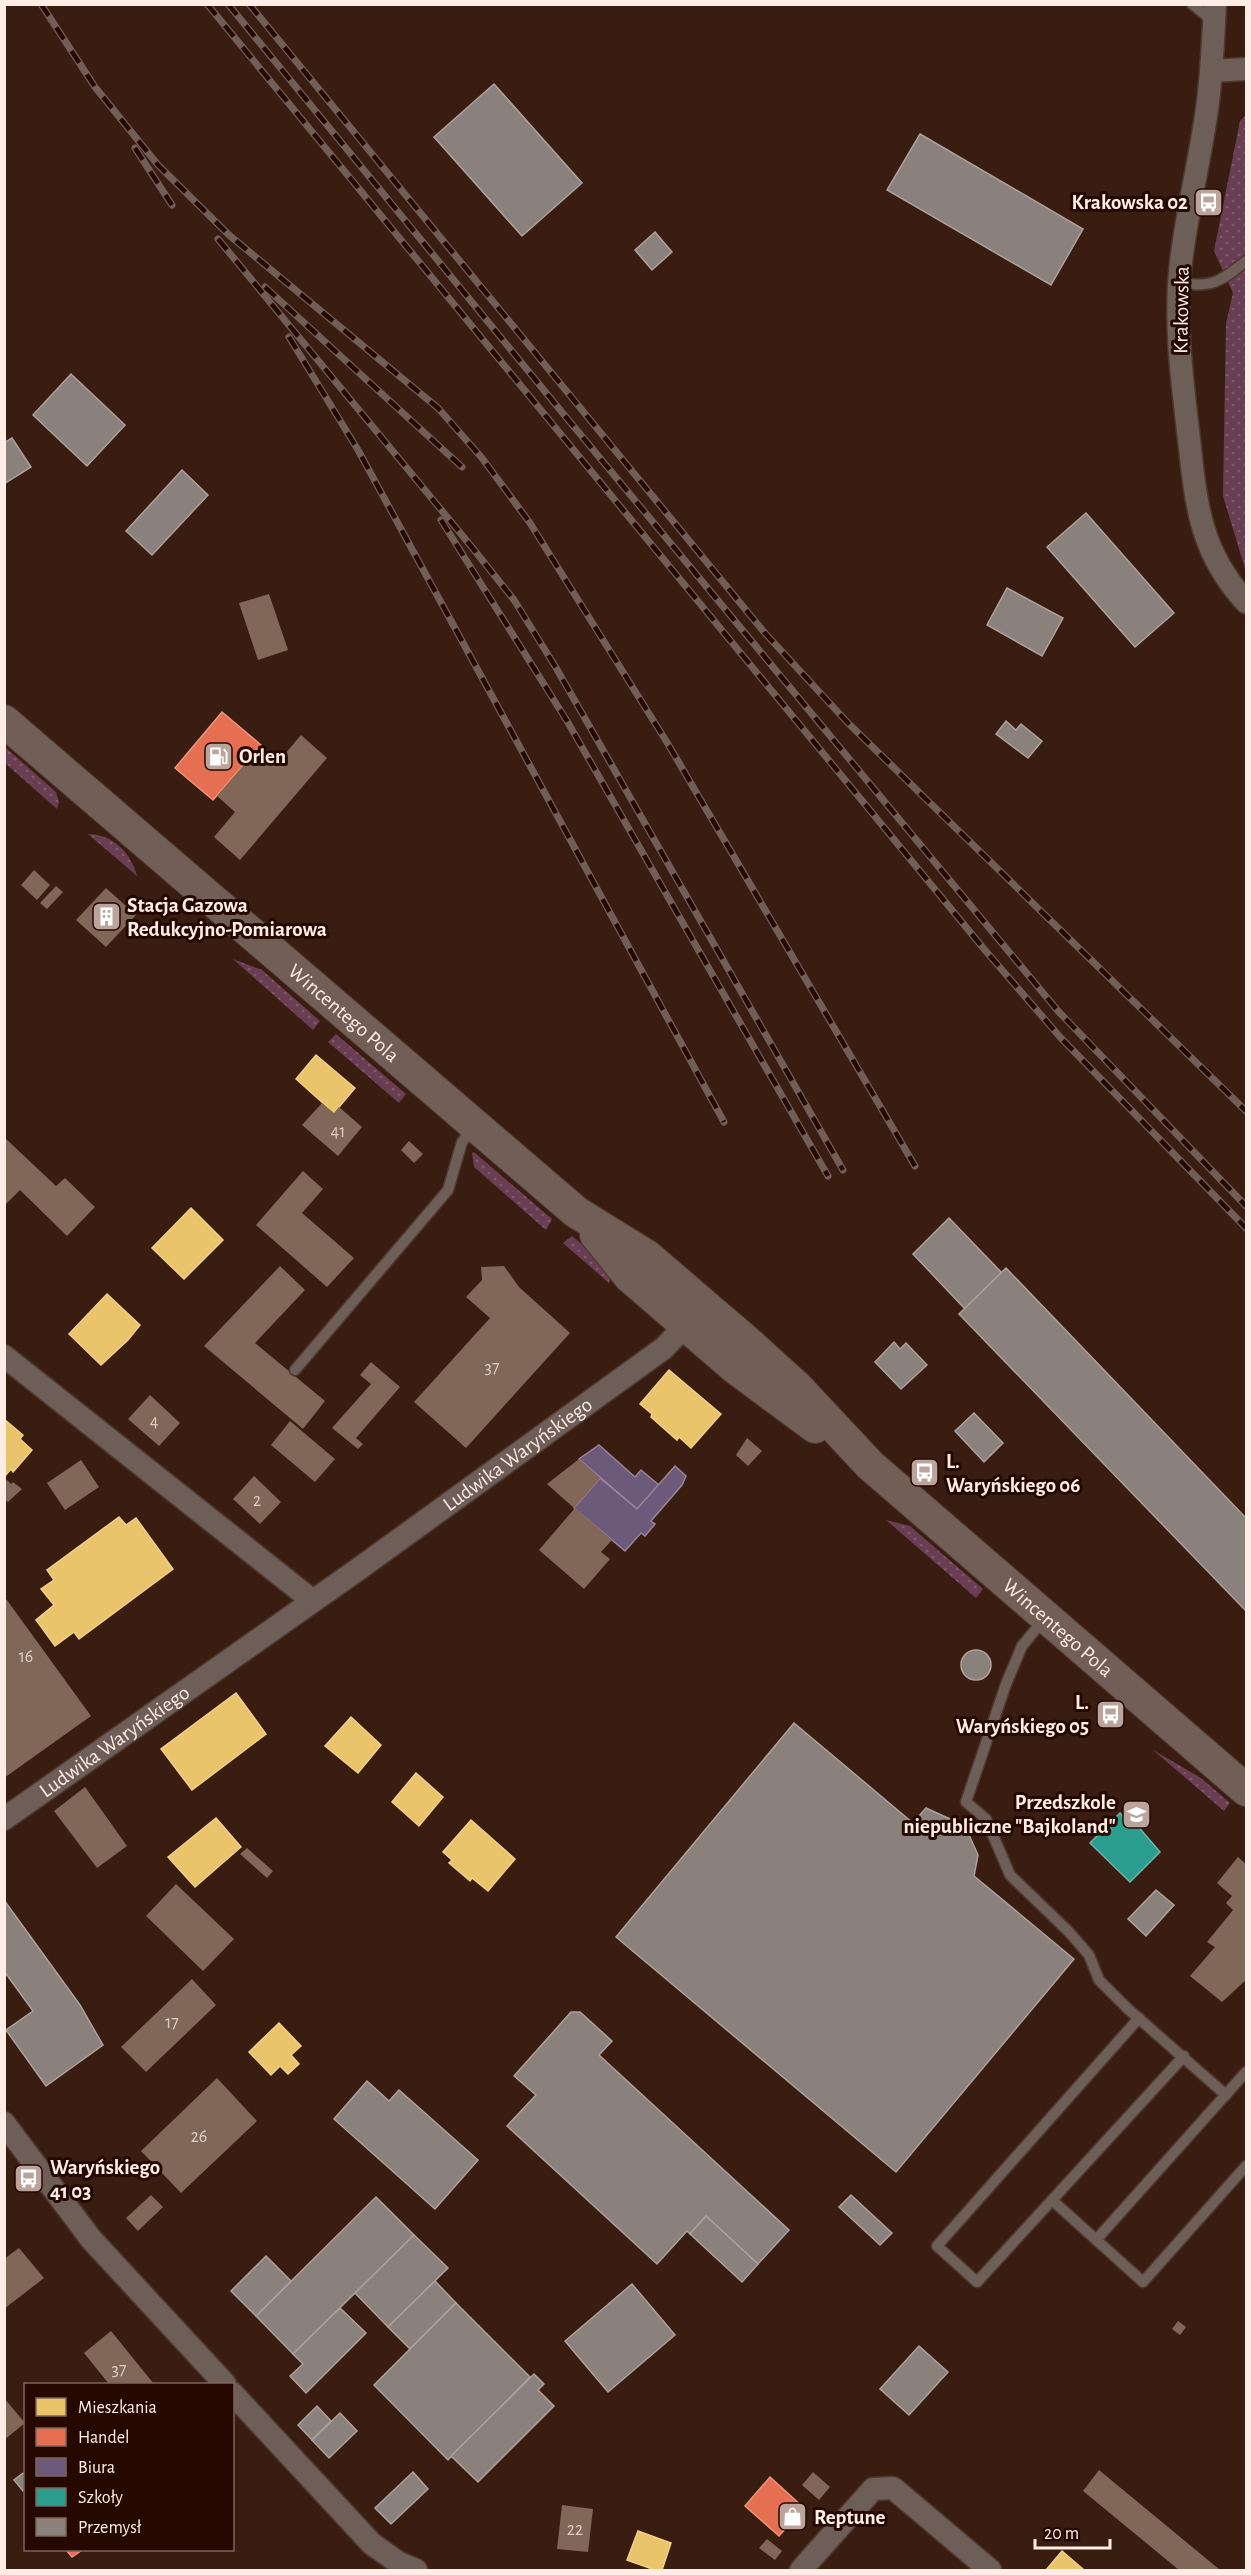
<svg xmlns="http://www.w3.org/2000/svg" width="1251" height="2575" font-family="'Alegreya Sans',sans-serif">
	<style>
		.grass { fill: url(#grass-dots) }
		.homes { fill: #e9c46a; stroke: #f0d08f; stroke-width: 1.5 }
		.shops { fill: #e76f51; stroke: #ee957e; stroke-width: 1.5 }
		.offices { fill: #6d597a; stroke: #99859a; stroke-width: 1.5 }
		.schools { fill: #2a9d8f; stroke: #6ab5a9; stroke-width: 1.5 }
		.industry { fill: #8a817c; stroke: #ada19c; stroke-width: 1.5 }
		.building { fill: #806757 }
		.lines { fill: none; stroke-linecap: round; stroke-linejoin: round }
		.lane-casing { stroke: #4e382e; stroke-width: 13 }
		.street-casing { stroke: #4e382e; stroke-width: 25 }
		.secondary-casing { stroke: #4e382e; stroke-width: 34 }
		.lane { stroke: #6d5e57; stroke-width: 10 }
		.street { stroke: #6d5e57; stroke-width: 22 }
		.secondary { stroke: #715e56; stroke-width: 32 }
		.rail-casing { stroke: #715e57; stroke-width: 7 }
		.rail { stroke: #250900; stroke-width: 4.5; stroke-dasharray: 14; stroke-linecap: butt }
		.labels { text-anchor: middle; stroke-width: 6; stroke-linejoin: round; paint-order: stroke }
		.number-label { font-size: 18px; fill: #dfccc2 }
		.poi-label { font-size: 21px; font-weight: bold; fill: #ffede6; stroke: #250900; text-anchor: start }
		.street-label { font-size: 21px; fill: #ffede6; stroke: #250900 }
	</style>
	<defs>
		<pattern id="grass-dots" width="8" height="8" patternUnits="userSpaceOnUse" patternTransform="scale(1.5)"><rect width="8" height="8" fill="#693e53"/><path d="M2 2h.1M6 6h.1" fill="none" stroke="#805a6c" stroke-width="1.8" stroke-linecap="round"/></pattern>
	</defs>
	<rect width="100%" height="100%" fill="#3a1d11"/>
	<g class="grass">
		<path d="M1246 115V572L1223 496 1226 323 1233 293 1214 251 1240 121Z"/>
		<path d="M5 747 56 792 59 802 57 809 5 763Z"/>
		<path d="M88 834C114 835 130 852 137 876Z"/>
		<path d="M233 959 262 970 320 1021 313 1030Z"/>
		<path d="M336 1034 406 1094 399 1103 328 1042Z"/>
		<path d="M474 1152 552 1219 546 1230 474 1167 472 1153Z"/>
		<path d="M572 1236 612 1270 609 1283 563 1243Z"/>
		<path d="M886 1520 910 1526 983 1589 976 1598Z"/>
		<path d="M1153 1750 1201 1778 1230 1803 1224 1811Z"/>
	</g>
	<g class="homes">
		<path d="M316 1055 355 1088 334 1113 296 1079Z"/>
		<path d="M191 1208 223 1240 184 1279 152 1248Z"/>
		<path d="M107 1294 140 1325 128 1340 101 1365 69 1334Z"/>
		<path d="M669 1370 721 1414 691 1448 679 1437 677 1440 651 1417 652 1414 640 1404Z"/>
		<path d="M4 1419 23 1435 20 1439 32 1450 13 1472 11 1469 4 1477Z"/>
		<path d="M119 1517 126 1525 136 1518 173 1569 79 1639 74 1632 55 1646 36 1620 54 1605 41 1589 54 1580 47 1570Z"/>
		<path d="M236 1693 266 1734 192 1790 161 1749Z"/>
		<path d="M351 1717 381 1745 358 1773 325 1746Z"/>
		<path d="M416 1773 443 1797 419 1826 392 1802Z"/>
		<path d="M216 1818 241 1847 195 1887 168 1857Z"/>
		<path d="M471 1820 515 1859 488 1891 472 1878 470 1881 449 1863 452 1860 443 1852Z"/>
		<path d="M279 2023 301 2046 291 2055 299 2064 288 2074 280 2066 271 2075 249 2052Z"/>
		<path d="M638 2531 671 2543 662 2570H655L627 2560Z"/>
		<path d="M1062 2551 1084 2570H1046Z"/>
	</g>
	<g class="shops">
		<path d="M222 712 261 745 213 800 175 768Z"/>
		<path d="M770 2477 804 2508 779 2536 745 2506Z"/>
		<path d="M66 2550H82L72 2557Z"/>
	</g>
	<g class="offices">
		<path d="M599 1445 635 1477 641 1470 659 1485 637 1509 579 1459Z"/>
		<path d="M675 1466 686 1476 682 1485 651 1521 655 1524 645 1536 641 1533 625 1551 574 1508 600 1478 637 1509Z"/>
	</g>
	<path class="schools" d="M1120 1813 1134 1827 1136 1824 1160 1852 1130 1882 1090 1843Z"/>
	<g class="industry">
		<path d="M494 84 582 183 522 236 434 137Z"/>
		<path d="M920 134 1083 229 1051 285 887 190Z"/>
		<path d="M655 232 672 252 652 270 635 250Z"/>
		<path d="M71 374 125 425 87 466 33 415Z"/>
		<path d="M12 438 31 467 4 484V443Z"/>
		<path d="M182 470 208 495 152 555 126 531Z"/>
		<path d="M1086 513 1174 613 1135 647 1047 547Z"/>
		<path d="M1007 588 1063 618 1042 656 987 625Z"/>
		<path d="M1006 721 1016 730 1021 724 1042 741 1028 758 996 734Z"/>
		<path d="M949 1218 1002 1273 965 1309 913 1254Z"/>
		<path d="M1006 1268 1246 1518V1611L959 1314Z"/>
		<path d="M894 1342 900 1349 906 1343 927 1365 901 1389 875 1362Z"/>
		<path d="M974 1413 1003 1443 984 1462 955 1431Z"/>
		<circle cx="976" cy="1665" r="15"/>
		<path d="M794 1723 913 1823 926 1808 950 1819 969 1835 978 1855 974 1876 1074 1959 896 2172 616 1937Z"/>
		<path d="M1156 1890 1174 1905 1146 1936 1128 1919Z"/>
		<path d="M4 1900 80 2005 103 2045 46 2086 6 2030 33 2011 4 1971Z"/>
		<path d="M571 2012H580L612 2041 599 2055 789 2230 758 2264 706 2216 690 2234 687 2231 657 2264 507 2126 536 2095 514 2076Z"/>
		<path d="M367 2081 389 2101 399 2090 478 2160 435 2209 334 2119Z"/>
		<path d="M851 2195 892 2233 880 2245 839 2207Z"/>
		<path d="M376 2197 414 2235 293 2354 256 2316Z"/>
		<path d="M706 2216 758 2264 742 2282 690 2234Z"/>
		<path d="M414 2235 448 2268 388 2327 355 2293Z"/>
		<path d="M266 2256 291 2281 256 2316 231 2291Z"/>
		<path d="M435 2281 456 2303 410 2349 388 2327Z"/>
		<path d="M632 2284 675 2335 608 2392 565 2341Z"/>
		<path d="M456 2303 530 2377 448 2460 374 2385Z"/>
		<path d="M340 2308 366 2333 306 2393 290 2376 303 2364 293 2354Z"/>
		<path d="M919 2346 948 2372 909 2415 880 2389Z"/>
		<path d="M534 2374 544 2384 538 2390 554 2406 478 2482 451 2456Z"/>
		<path d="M317 2406 331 2421 312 2440 298 2425Z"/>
		<path d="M340 2413 357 2431 329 2458 312 2440Z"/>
		<path d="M26 2471V2488L23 2491 14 2480Z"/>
		<path d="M413 2472 428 2489 391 2524 375 2508Z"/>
	</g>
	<g class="building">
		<path d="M269 594 288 650 258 660 239 603Z"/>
		<path d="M301 735 327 758 240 860 214 837 235 812 217 796 261 745 279 761Z"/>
		<path d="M34 870 50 885 37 900 21 885Z"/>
		<path d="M56 886 63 892 47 909 40 903Z"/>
		<path d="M106 888 136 915 106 947 76 920Z"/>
		<path d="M322 1103 334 1113 339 1107 362 1127 338 1156 302 1125Z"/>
		<path d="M4 1137 56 1186 65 1178 95 1207 67 1236 20 1190 4 1206Z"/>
		<path d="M409 1141 423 1154 414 1163 401 1150Z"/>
		<path d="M303 1171 323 1189 302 1213 354 1258 327 1287 256 1225Z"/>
		<path d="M280 1266 305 1290 255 1343 325 1401 303 1429 204 1346Z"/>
		<path d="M504 1266 519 1287 570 1333 466 1448 414 1402 490 1318 466 1297 482 1280 481 1267Z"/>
		<path d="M371 1362 400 1387 356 1438 363 1444 358 1449 332 1428 371 1384 360 1375Z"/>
		<path d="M150 1395 180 1423 159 1446 128 1419Z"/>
		<path d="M290 1421 335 1459 315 1482 271 1445Z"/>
		<path d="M747 1438 762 1451 748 1466 736 1455Z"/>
		<path d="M579 1459 600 1478 574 1508 547 1484Z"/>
		<path d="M81 1460 99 1487 65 1510 47 1483Z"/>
		<path d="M254 1476 281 1502 260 1524 233 1499Z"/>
		<path d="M7 1480 11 1484 13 1482 22 1489 8 1502 4 1499V1483Z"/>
		<path d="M575 1508 612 1540 601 1552 610 1559 584 1589 539 1550Z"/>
		<path d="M4 1596 91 1716 4 1778Z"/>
		<path d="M85 1787 127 1846 97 1868 54 1811Z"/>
		<path d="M247 1848 273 1871 267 1878 240 1854Z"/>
		<path d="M1238 1857 1246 1864V1980L1222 2002 1190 1976 1215 1947 1207 1942 1233 1910 1226 1903 1232 1896 1217 1883Z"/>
		<path d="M176 1884 234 1939 203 1971 146 1916Z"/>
		<path d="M192 1979 216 2005 146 2072 121 2047Z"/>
		<path d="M217 2078 257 2121 181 2193 141 2151Z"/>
		<path d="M151 2195 163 2207 138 2231 126 2218Z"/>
		<path d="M19 2248 44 2278 4 2309V2259Z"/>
		<path d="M1178 2321 1186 2327 1180 2335 1172 2329Z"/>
		<path d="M111 2331 154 2384H109L84 2353Z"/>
		<path d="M4 2398 25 2423 4 2440Z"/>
		<path d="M1099 2470 1220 2570H1179L1083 2491Z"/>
		<path d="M813 2472 830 2487 819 2500 802 2485Z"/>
		<path d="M562 2505 593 2509 588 2552 557 2549Z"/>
		<path d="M767 2539 782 2551 775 2560 759 2548Z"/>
	</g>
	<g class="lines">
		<defs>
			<g id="lane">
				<path d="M1192 4 1214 22"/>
				<path d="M1179 283C1213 288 1221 281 1246 261"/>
				<path d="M295 1370 448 1190 462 1142 473 1128"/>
				<path d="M1045 1618 1022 1646 1006 1684 966 1802 986 1819 1010 1875 1069 1932 1089 1955 1099 1980 1128 2009 1226 2095"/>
				<path d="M1139 2018 937 2246 977 2282 1184 2056"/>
				<path d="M1052 2200 1143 2282 1246 2166"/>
				<path d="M1096 2240 1246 2072"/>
			</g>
			<g id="street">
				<path d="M1215 4C1213 40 1212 74 1207 109 1200 160 1187 211 1181 262 1174 321 1182 380 1189 439 1196 504 1200 552 1246 602"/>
				<path d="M1212 71 1246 69"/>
				<path d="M4 1356 313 1601"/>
				<path id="s1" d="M4 1819 360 1568 664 1348 686 1325 698 1320"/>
				<path d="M4 2123 91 2239 225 2384"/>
				<path d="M232 2393 372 2544 399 2563 416 2570"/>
				<path d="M801 2570 873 2489 893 2488 990 2570"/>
			</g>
			<g id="secondary">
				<path id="s2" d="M4 721 576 1212 647 1256 753 1347 797 1387 870 1465 1246 1790"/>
				<path d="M596 1235 630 1277 734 1367 815 1427"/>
			</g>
		</defs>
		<use href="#lane" class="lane-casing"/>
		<use href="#street" class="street-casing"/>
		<use href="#secondary" class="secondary-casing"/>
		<use href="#lane" class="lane"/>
		<use href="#street" class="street"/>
		<use href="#secondary" class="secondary"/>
		<defs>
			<g id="rail">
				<path d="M41 4 95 87 158 165 229 235 438 408 482 458 530 523 668 744 915 1166"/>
				<path d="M207 4 984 949 1060 1037 1246 1228"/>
				<path d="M228 4 561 411 1058 1011 1246 1206"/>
				<path d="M249 4 764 632 848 723 1246 1111"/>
				<path d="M135 148 172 205"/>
				<path d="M218 239 471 546 514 600 555 666 843 1170"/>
				<path d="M265 287 462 467"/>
				<path d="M289 337 358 450 724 1122"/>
				<path d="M441 520 567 721 828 1176"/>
			</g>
		</defs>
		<use href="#rail" class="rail-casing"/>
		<use href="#rail" class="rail"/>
	</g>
	<defs>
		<symbol id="bus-square" viewBox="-11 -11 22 22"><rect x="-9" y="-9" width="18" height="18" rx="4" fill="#baa49b" stroke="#250900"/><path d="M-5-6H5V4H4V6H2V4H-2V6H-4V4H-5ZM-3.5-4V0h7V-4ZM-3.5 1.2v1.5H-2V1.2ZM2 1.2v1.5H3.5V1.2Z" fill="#fff"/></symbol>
		<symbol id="fuel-square" viewBox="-11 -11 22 22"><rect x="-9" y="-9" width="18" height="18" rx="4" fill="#baa49b" stroke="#250900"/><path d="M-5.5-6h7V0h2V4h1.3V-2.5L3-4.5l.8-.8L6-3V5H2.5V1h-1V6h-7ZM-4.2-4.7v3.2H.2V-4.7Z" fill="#fff"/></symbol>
		<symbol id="building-square" viewBox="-11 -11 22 22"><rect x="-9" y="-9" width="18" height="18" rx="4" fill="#baa49b" stroke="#250900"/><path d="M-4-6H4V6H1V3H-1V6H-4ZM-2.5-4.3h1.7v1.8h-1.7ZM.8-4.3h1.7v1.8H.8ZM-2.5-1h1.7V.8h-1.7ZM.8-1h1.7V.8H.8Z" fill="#fff"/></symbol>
		<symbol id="school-square" viewBox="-11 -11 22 22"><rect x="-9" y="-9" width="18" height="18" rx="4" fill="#baa49b" stroke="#250900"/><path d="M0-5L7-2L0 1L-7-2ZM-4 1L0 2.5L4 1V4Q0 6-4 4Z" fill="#fff"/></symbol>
		<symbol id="shop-square" viewBox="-11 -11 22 22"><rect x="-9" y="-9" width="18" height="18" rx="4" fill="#baa49b" stroke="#250900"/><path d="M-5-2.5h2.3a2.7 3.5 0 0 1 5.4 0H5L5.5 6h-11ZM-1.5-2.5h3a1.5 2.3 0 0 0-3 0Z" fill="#fff"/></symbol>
	</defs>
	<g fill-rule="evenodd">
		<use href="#bus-square" x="1192" y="186" width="33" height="33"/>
		<use href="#fuel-square" x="202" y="740" width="33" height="33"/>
		<use href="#building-square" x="90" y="900" width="33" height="33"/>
		<use href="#bus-square" x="908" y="1456" width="33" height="33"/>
		<use href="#bus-square" x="1094" y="1698" width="33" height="33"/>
		<use href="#school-square" x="1120" y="1798" width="33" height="33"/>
		<use href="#bus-square" x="12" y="2162" width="33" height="33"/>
		<use href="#shop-square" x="776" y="2500" width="33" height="33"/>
	</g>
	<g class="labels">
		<g class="number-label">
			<text x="338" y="1137">41</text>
			<text x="492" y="1373">37</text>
			<text x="154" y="1427">4</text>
			<text x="257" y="1506">2</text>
			<text x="26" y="1662">16</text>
			<text x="172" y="2028">17</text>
			<text x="199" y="2142">26</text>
			<text x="119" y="2375">37</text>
			<text x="575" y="2535">22</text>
		</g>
		<g class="poi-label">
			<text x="1188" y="209" text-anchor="end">Krakowska 02</text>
			<text x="239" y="763">Orlen</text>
			<text x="127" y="912">Stacja Gazowa<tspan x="127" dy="24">Redukcyjno-Pomiarowa</tspan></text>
			<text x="946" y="1468">L.<tspan x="946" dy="24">Waryńskiego 06</tspan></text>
			<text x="1089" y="1709" text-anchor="end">L.<tspan x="1089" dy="24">Waryńskiego 05</tspan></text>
			<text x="1116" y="1809" text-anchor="end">Przedszkole<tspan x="1116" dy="24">niepubliczne "Bajkoland"</tspan></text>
			<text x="50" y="2174">Waryńskiego<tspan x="50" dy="24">41 03</tspan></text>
			<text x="814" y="2524">Reptune</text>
		</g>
		<g class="street-label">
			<text transform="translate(1181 310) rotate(-89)" y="7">Krakowska</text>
			<text dy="7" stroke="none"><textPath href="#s2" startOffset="448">Wincentego Pola</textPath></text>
			<text dy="7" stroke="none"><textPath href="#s1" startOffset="630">Ludwika Waryńskiego</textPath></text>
			<text dy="7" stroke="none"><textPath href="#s2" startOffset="1392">Wincentego Pola</textPath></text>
			<text dy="7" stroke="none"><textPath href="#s1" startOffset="135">Ludwika Waryńskiego</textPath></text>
		</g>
	</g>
	<rect width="1251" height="2575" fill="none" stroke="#ffede6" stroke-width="12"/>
	<rect x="24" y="2383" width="210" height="168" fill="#250900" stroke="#7c645c" stroke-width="1.5"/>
	<rect x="36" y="2398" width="30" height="18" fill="#e9c46a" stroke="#7c645c" stroke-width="1.5"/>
	<text x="78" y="2413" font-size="18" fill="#ffede6">Mieszkania</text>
	<rect x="36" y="2428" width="30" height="18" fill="#e76f51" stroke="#7c645c" stroke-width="1.5"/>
	<text x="78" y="2443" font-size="18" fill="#ffede6">Handel</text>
	<rect x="36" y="2458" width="30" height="18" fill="#6d597a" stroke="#7c645c" stroke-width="1.5"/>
	<text x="78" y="2473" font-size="18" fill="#ffede6">Biura</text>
	<rect x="36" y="2488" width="30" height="18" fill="#2a9d8f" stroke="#7c645c" stroke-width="1.5"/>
	<text x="78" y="2503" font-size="18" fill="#ffede6">Szkoły</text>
	<rect x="36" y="2518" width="30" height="18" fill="#8a817c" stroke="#7c645c" stroke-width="1.5"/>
	<text x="78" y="2533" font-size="18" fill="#ffede6">Przemysł</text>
	<path d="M1035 2539v9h75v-9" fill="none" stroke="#ffede6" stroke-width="3"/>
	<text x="1044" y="2539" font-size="18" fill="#ffede6" stroke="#250900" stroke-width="4.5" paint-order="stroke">20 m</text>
</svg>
